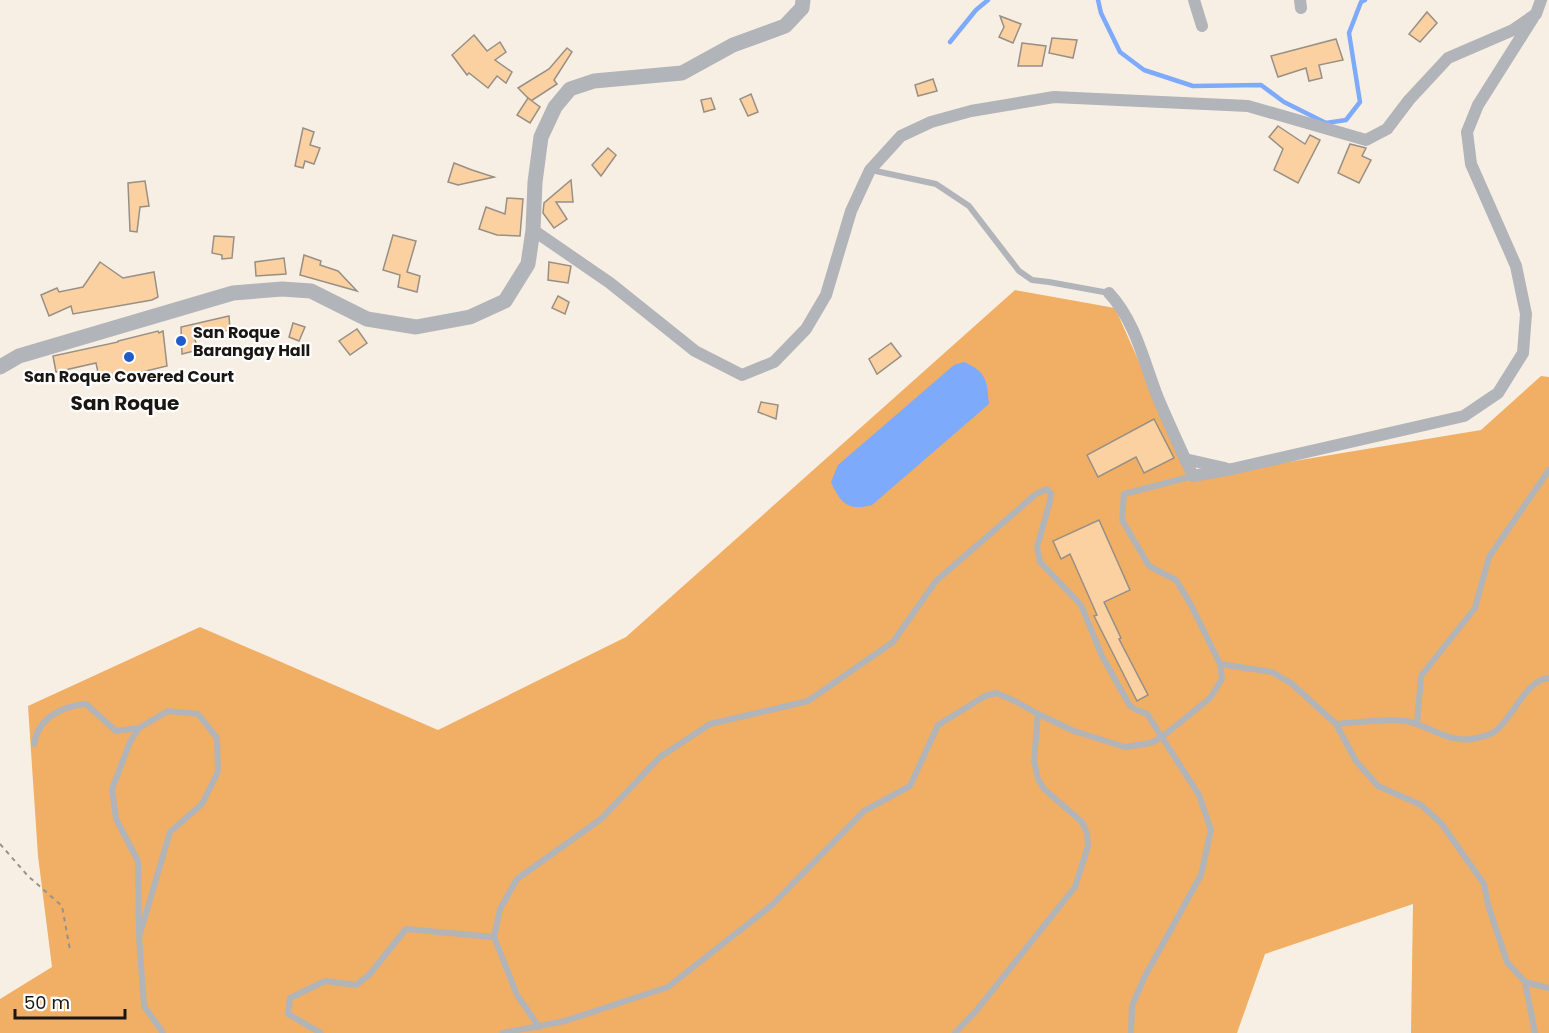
<svg xmlns="http://www.w3.org/2000/svg" width="1549" height="1033" font-family="Poppins,sans-serif">
	<style>
		.green { fill: #f0af64 }
		.water { fill: #7eaafc }
		.lines { fill: none; stroke-linecap: round; stroke-linejoin: round }
		.stream { stroke: #7eaafc; stroke-width: 4.5 }
		.building { fill: #fbd1a2; stroke: #988f85; stroke-width: 1.5 }
		.path { stroke: #98928a; stroke-width: 2; stroke-dasharray: 4.5 4.5; stroke-linecap: butt }
		.service { stroke: #b1b4b9; stroke-width: 6 }
		.minor { stroke: #b1b4b9; stroke-width: 12 }
		.tertiary { stroke: #b1b4b9; stroke-width: 15 }
		.poi-dot { fill: #225ac7; stroke: #fefefe; stroke-width: 2 }
		.labels { text-anchor: middle; stroke-width: 4.5; stroke-linejoin: round; paint-order: stroke }
		.poi-label { font-size: 16px; font-weight: bold; fill: #1a1713; stroke: #fefefe; text-anchor: start }
		.quarter-label { font-size: 20px; font-weight: bold; fill: #1a1713; stroke: #fefefe }
	</style>
	<rect width="100%" height="100%" fill="#f8efe4"/>
	<path class="green" d="M1015 290 1115 308 1191 478 1481 430 1541 376 1549 377V1033H1411L1413 904 1265 954 1237 1033H0V999L52 967 38 856 28 706 200 627 438 730 626 637Z"/>
	<path class="water" d="M964 362C987 372 987 381 989 404L872 505C848 511 841 504 831 482L838 465 954 365Z"/>
	<g class="lines">
		<g class="stream">
			<path d="M1098 0 1101 13 1120 52 1144 70 1193 86 1261 85 1284 102 1326 123 1346 120 1360 102 1349 33 1361 2 1365 0"/>
			<path d="M950 42 976 10 988 0"/>
		</g>
	</g>
	<g class="building">
		<path d="M1427 12 1437 23 1420 42 1409 34Z"/>
		<path d="M1000 16 1021 24 1013 43 999 37 1004 27Z"/>
		<path d="M474 35 487 51 500 42 506 52 495 60 512 72 506 83 497 76 488 88 469 73 467 75 452 55Z"/>
		<path d="M1052 38 1077 40 1073 58 1049 53Z"/>
		<path d="M1336 39 1343 60 1319 65 1322 78 1309 81 1306 68 1278 77 1271 56Z"/>
		<path d="M1022 43 1046 46 1042 66H1018Z"/>
		<path d="M567 48 572 52 554 80 557 84 531 101 518 88 549 69Z"/>
		<path d="M933 79 937 91 918 96 915 85Z"/>
		<path d="M751 94 758 112 748 116 740 99Z"/>
		<path d="M528 98 540 107 530 123 517 115Z"/>
		<path d="M711 98 715 109 704 112 701 100Z"/>
		<path d="M1278 126 1305 144 1310 135 1320 140 1298 183 1274 170 1283 149 1269 137Z"/>
		<path d="M303 128 314 132 310 145 320 148 314 164 305 161 303 168 295 166Z"/>
		<path d="M1350 144 1366 148 1362 156 1371 160 1359 183 1338 173Z"/>
		<path d="M608 148 616 155 601 176 592 165Z"/>
		<path d="M454 163 472 170 494 177 458 185 448 182Z"/>
		<path d="M571 180 573 202H556L567 219 554 228 543 213 544 203Z"/>
		<path d="M145 181 149 206 140 207 137 232 130 231 128 183Z"/>
		<path d="M507 198 523 199 520 236 497 235 479 229 486 207 505 214Z"/>
		<path d="M393 235 416 241 407 272 420 276 417 292 398 287 400 275 383 270Z"/>
		<path d="M214 236 234 237 232 258 222 259V255L212 253Z"/>
		<path d="M304 255 321 261 320 265 338 271 357 291 300 275Z"/>
		<path d="M284 258 286 274 256 276 255 262Z"/>
		<path d="M100 262 123 278 154 272 158 297 152 300 73 314 71 306 49 316 41 295 57 288 59 292 83 287Z"/>
		<path d="M549 262 571 266 568 283 548 280Z"/>
		<path d="M558 296 569 302 565 314 552 308Z"/>
		<path d="M229 316 230 330 194 336 198 350 182 354 181 327Z"/>
		<path d="M293 323 305 327 299 341 289 337Z"/>
		<path d="M357 329 367 343 350 355 339 341Z"/>
		<path d="M158 331 159 333 163 331 167 366 100 382 96 363 56 372 53 356 118 342V341Z"/>
		<path d="M891 343 901 356 877 374 869 359Z"/>
		<path d="M761 402 778 405 776 419 758 412Z"/>
		<path d="M1154 419 1174 458 1144 473 1136 457 1098 477 1087 455Z"/>
		<path d="M1099 520 1130 590 1104 602 1121 638 1119 639 1148 695 1137 701 1094 616 1097 615 1070 554 1061 559 1053 541Z"/>
	</g>
	<g class="lines">
		<path class="path" d="M0 844 28 876 62 906 70 950"/>
		<g class="service">
			<path d="M871 170 936 184 969 206 1019 271 1032 280 1049 282 1109 293"/>
			<path d="M1220 664 1272 672 1291 683 1336 724 1356 761 1378 786 1421 805 1441 823 1484 884 1488 905 1507 962 1525 982 1535 1033"/>
			<path d="M1336 724C1356 723 1388 718 1406 721 1432 726 1449 745 1477 738 1481 737 1490 735 1494 732 1512 720 1525 680 1549 678"/>
			<path d="M1417 724 1421 676 1475 608 1489 557 1549 470"/>
			<path d="M34 744C38 718 62 706 86 704L116 731 139 728"/>
			<path d="M139 937 170 832 202 804 218 772 217 738 198 714 168 711 139 728 130 742 112 789 116 819 138 861 139 937 144 1006 163 1033"/>
			<path d="M494 937 500 909 517 879 601 819 660 757 710 724 808 701 893 642 936 581 1036 494 1047 489 1051 493 1050 501 1037 547 1040 562 1081 605 1102 656 1130 706 1137 710 1147 714 1199 795 1211 830 1201 875 1144 978 1132 1006 1131 1033"/>
			<path d="M1525 982 1549 988"/>
			<path d="M321 1033 288 1014 290 998 325 981 356 985 369 975 406 929 494 937 517 995 539 1027"/>
			<path d="M503 1033 565 1021 668 987 772 905 864 811 910 786 938 725 985 696 996 693 1013 700 1038 714 1074 731 1125 747 1151 743 1162 737 1210 698 1222 679 1220 664 1191 605 1176 580 1149 566 1122 520 1124 494 1193 476"/>
			<path d="M955 1033 976 1011 1075 887 1088 846 1087 833 1082 822 1044 789 1038 779 1034 761 1038 714"/>
		</g>
		<g class="minor">
			<path d="M1194 0 1202 26"/>
			<path d="M1300 0 1301 8"/>
			<path d="M533 230 610 283 695 351 742 375 774 362 806 329 826 295 851 211 870 170 901 136 931 122 971 111 1054 97 1248 106 1366 140 1387 129 1409 100 1448 58 1513 30 1536 14 1541 0"/>
			<path d="M1109 293C1136 322 1144 363 1158 398 1169 424 1181 450 1193 476L1232 469 1464 416 1498 393 1523 353 1526 314 1516 266 1471 164 1467 132 1478 105 1533 18"/>
			<path d="M1185 459 1225 468"/>
		</g>
		<path class="tertiary" d="M0 367 19 356 233 293 282 289 311 291 367 319 416 327 470 317 505 301 528 264 533 230 535 182 541 137 555 107 570 89 594 81 682 73 733 45 785 26 802 8 803 0"/>
	</g>
	<g class="poi-dot">
		<circle cx="181" cy="341" r="6"/>
		<circle cx="129" cy="357" r="6"/>
	</g>
	<g class="labels">
		<g class="poi-label">
			<text x="193" y="338">San Roque<tspan x="193" dy="18">Barangay Hall</tspan></text>
			<text x="129" y="382" text-anchor="middle">San Roque Covered Court</text>
		</g>
		<g class="quarter-label">
			<text x="125" y="410">San Roque</text>
		</g>
	</g>
	<path d="M15 1009v9h110v-9" fill="none" stroke="#1a1713" stroke-width="3"/>
	<text x="24" y="1009" font-size="18" fill="#1a1713" stroke="#fefefe" stroke-width="4.5" paint-order="stroke">50 m</text>
</svg>
